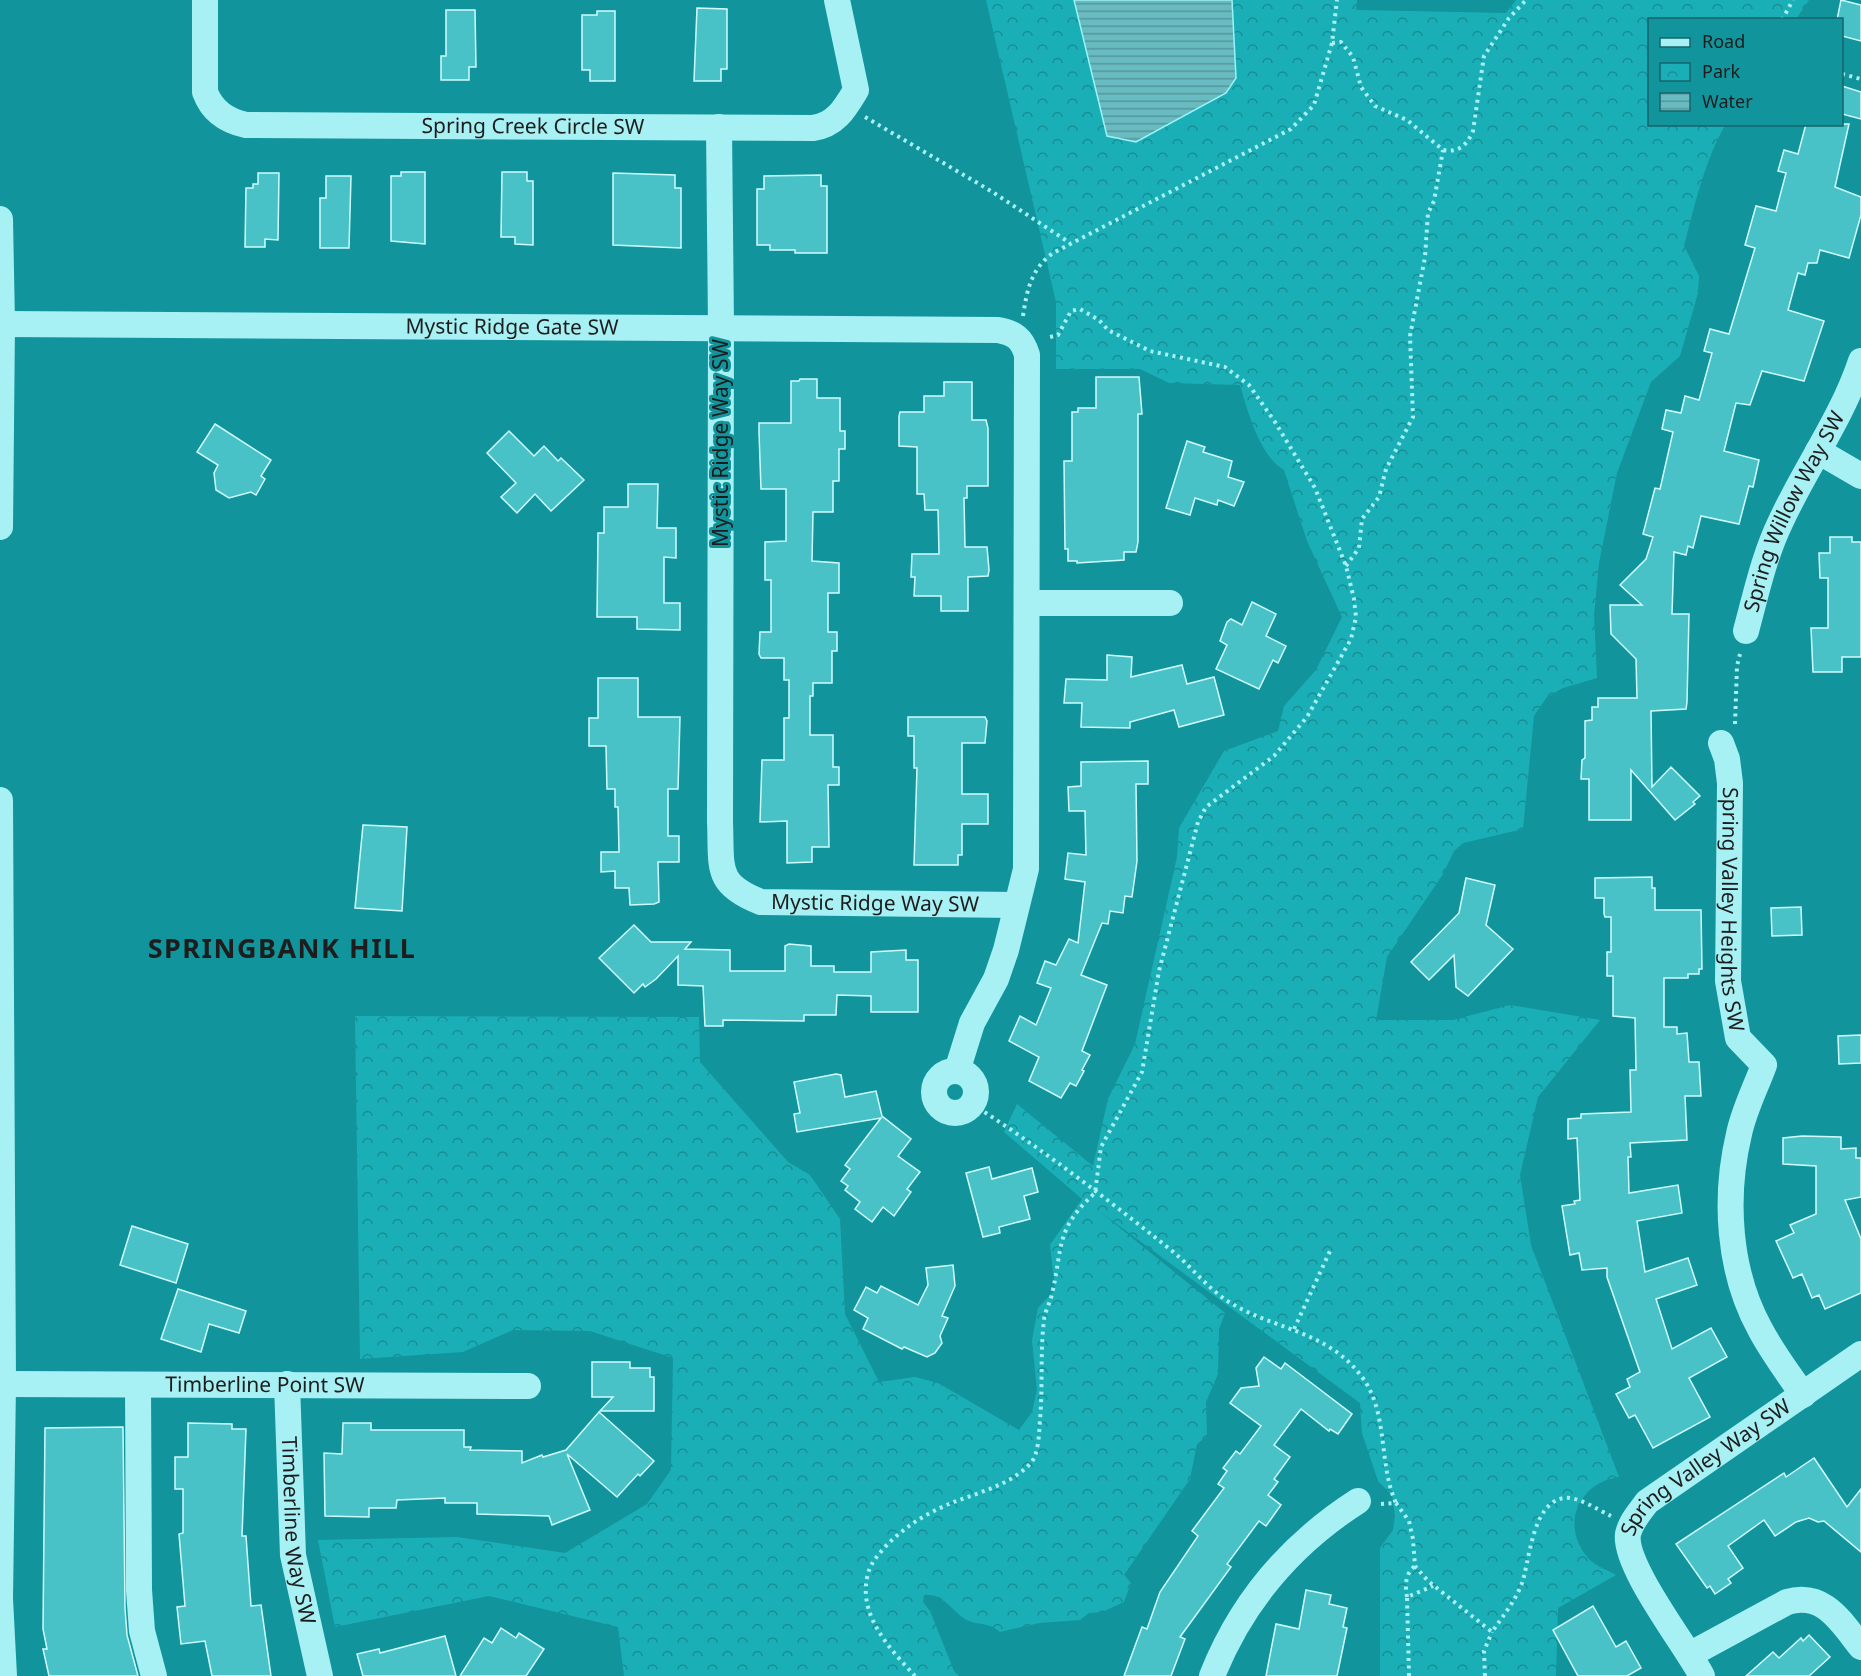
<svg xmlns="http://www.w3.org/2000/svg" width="1861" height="1676" font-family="'Noto Sans',sans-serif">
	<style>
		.park { fill: url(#park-crowns) }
		.water { fill: url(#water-rules); stroke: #99f4f7; stroke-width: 1.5 }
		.building { fill: #48c1c7; stroke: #cffcfe; stroke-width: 1.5 }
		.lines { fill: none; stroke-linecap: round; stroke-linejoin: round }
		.path { stroke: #a7f1f4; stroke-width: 4; stroke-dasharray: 3 4.5; stroke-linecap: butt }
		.minor { stroke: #a7f1f4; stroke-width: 26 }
		.labels { text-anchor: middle; stroke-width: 6; stroke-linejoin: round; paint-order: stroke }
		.street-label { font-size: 21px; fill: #1d1d1d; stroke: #12949c }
		.district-label { font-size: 27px; font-weight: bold; letter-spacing: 1.5px; fill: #1d1d1d; stroke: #12949c }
	</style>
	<defs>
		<pattern id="park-crowns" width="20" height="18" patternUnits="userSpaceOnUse" patternTransform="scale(1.5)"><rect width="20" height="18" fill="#1aafb7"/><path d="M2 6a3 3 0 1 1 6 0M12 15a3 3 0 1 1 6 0" fill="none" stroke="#178e94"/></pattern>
		<pattern id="water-rules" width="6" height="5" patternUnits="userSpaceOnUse" patternTransform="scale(1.5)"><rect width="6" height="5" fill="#68bbc0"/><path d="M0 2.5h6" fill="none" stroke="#55979b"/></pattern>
	</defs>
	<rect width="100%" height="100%" fill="#12949c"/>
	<path class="park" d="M986 0H1357L1356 10 1506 13 1516 0H1809L1796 19 1650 20V124L1725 125C1704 163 1695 204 1684 246L1699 276 1698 293 1680 356 1651 382 1617 473 1599 563 1594 615 1597 678 1563 688 1547 697 1534 716 1523 829 1463 843 1454 851 1443 874 1387 957 1376 1020H1453L1510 1005 1600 1020 1538 1097 1520 1175 1531 1245 1619 1477C1578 1483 1560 1525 1588 1558 1595 1566 1607 1570 1616 1575L1558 1608 1556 1676H1380V1548L1393 1530 1395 1516 1392 1495 1378 1481 1362 1433 1360 1403 1099 1211 1225 1313 1219 1329 1218 1374 1206 1402 1207 1436 1197 1444 1190 1479 1124 1575 1131 1583 1124 1602 1102 1612 1089 1613 1080 1620 1039 1623 1000 1632C987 1621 977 1626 965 1619 951 1610 943 1593 924 1595L923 1602 930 1611 954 1671 959 1676H624L618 1627 489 1596 335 1627 318 1540 457 1537 565 1553 647 1504 671 1470 673 1358 590 1331 513 1330 463 1352 360 1359 355 1016 699 1017 700 1062 788 1162 810 1175 840 1219 845 1314 879 1382 915 1377 938 1383 1019 1430 1032 1412 1037 1390 1032 1340 1038 1308 1055 1290 1050 1245 1082 1199 1004 1132 1017 1104 1093 1166 1108 1099 1135 1044 1177 857 1179 828 1224 751 1278 731 1284 706 1316 670 1342 617 1307 541 1284 470C1260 457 1247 409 1240 385L1169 383 1140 369H1056V302Z"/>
	<path class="water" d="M1074 0H1232L1236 78 1226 93 1136 142 1107 136Z"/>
	<g class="building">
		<path d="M1841 0 1861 5V41L1842 36V20H1837Z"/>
		<path d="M697 8 727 9V69H721V81H694Z"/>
		<path d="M446 10H475L476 67H469V80H441V56H446Z"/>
		<path d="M597 11H615V81H590V70H582V15H597Z"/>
		<path d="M1842 86 1861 92V119L1842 114Z"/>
		<path d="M1806 124H1849L1835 187 1861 197V215L1849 258 1820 250 1817 263H1808L1805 275 1798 273 1788 310 1824 321 1804 381 1762 371 1750 405 1736 403 1724 451 1759 460 1753 487 1749 486 1739 524 1701 516 1693 548 1688 546 1686 555 1674 552 1672 614H1689L1687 702 1686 709 1651 711 1652 787 1671 767 1700 796 1693 802 1695 804 1675 820 1631 770V820H1589V779H1581L1582 760 1585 758V721L1592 720V707H1598V698H1637L1636 659 1611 634 1610 605H1642L1620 585 1646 559 1653 537 1643 534 1655 488 1660 489 1673 432 1662 429 1666 410 1681 413 1685 396 1699 400 1712 353 1704 351 1710 329 1729 334 1755 248 1745 245 1756 206 1776 211 1786 173 1778 171 1784 150 1798 154Z"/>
		<path d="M401 172H425V244L391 241V176H401Z"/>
		<path d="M502 172H527V181H533V245L515 244V237H501Z"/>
		<path d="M258 173H279L278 240 265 239V247H245L246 188H253V184H258Z"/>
		<path d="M613 173 675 175V188H681V248L613 245Z"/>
		<path d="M821 175V186H827V253H795V250H770V245H757V189H764V176Z"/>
		<path d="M326 176H351L349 248H320V198H326Z"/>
		<path d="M1096 377H1139L1142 414H1138V542L1136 552H1124V560L1077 563V561H1068V549H1065L1064 461H1072V412H1078V408H1096Z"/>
		<path d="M800 379H817V398H840V431H845V449H839V481H833V512H813L812 561 839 563V593H828V632H837V651H832V683H813V696H810V735H833V767H839V785H828L829 847H812V862L787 863V821L760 822 762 760H784V718H789V680H784V658H761L759 654 760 632H771V580H765V542L786 541V489H761L759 432V423H791V381H799Z"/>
		<path d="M944 382H972V420H986L988 428V486H967V498H964L965 547H987L989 570 988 576 968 577V611H941V596H914L915 577H911L912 554H939L938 510H925L924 494H917V447L899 446V416L900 412H924V396H944Z"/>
		<path d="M215 424 271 460 261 476 265 479 256 495 251 492 229 498 216 490 214 473 218 465 197 452Z"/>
		<path d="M509 431 534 456 544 446 558 461 561 458 584 480 551 511 535 494 517 513 501 497 516 483 487 453Z"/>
		<path d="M1187 441 1205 447 1203 452 1232 461 1228 477 1244 482 1234 506 1218 500 1217 505 1195 498 1190 515 1166 508Z"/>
		<path d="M628 484H658L657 528H676V558L664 557V603H680V630L637 629V617H597L598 533H604V507H628Z"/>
		<path d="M1830 537H1852V542H1861V657H1842V672H1813L1811 628H1828V578H1820L1819 553H1830Z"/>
		<path d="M1252 602 1276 614 1266 636 1286 646 1278 663 1273 660 1259 689 1216 669 1227 645 1220 641 1227 622 1231 619 1242 625Z"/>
		<path d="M1107 655 1132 657 1131 677 1182 665 1187 684 1214 677 1224 715 1179 727 1174 710 1130 722V728L1081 727 1082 703H1064L1066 679 1107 680Z"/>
		<path d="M598 678H638V717H680L678 789H668V836H679V862H658L659 902 654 904 630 905 629 888H615V871L601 872V852H619L618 807H615V789H607L606 746H589V718H598Z"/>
		<path d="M908 717H985L987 721 985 743H962V794H988V824H962V855H958V865H914L917 768H914V736H908Z"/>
		<path d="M1148 761V784H1136L1137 861 1132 897 1125 896 1123 913 1110 911 1108 924 1102 923 1081 975 1107 985 1082 1051 1090 1055 1082 1070 1084 1071 1076 1086 1070 1083 1061 1098 1029 1081 1039 1057 1009 1041 1020 1016 1036 1025 1051 988 1037 983 1045 961 1056 965 1069 939 1078 943 1085 882 1065 879 1068 853 1086 855 1085 811H1069L1068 787 1081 786V762Z"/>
		<path d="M363 825 407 827 402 911 355 908Z"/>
		<path d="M1652 877V888H1655V910H1701L1702 969H1699V974H1688V978H1664V1027H1677V1034L1687 1033 1689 1062H1699L1701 1096H1685L1687 1140 1630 1143 1631 1157H1628L1629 1193 1678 1185 1682 1213 1637 1221 1645 1272 1688 1258 1697 1285 1656 1299 1672 1349 1711 1328 1727 1357 1689 1378 1710 1417 1653 1448 1635 1415 1629 1418 1616 1394 1630 1387 1627 1379 1640 1372 1607 1277V1268L1582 1270 1579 1253 1570 1255 1562 1206 1575 1204 1574 1201 1580 1200 1577 1138 1568 1139V1119L1581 1118V1114L1631 1112 1630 1070H1636L1635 1018 1613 1016V976H1607V952H1611V917H1605L1604 914V898H1595V878Z"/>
		<path d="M1466 878 1495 885 1486 925 1513 949 1468 996 1456 987 1454 955 1429 980 1411 962 1459 913Z"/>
		<path d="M1801 907 1802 935 1772 936 1771 908Z"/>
		<path d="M634 925 651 942H691L685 949 730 950V971H785V946L789 944 811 946V966H834V972H871V952L906 950V960H918V1012H871V996L837 995 836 1015H804V1021L723 1020V1026H705L703 986 678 985V956L656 979 645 987 643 984 634 993 599 958Z"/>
		<path d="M1861 1035V1063L1839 1064 1838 1036Z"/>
		<path d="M836 1074 841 1075 845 1097 876 1091 882 1116 911 1139 898 1156 920 1172 907 1189 911 1192 894 1216 883 1207 872 1222 855 1209 860 1202 845 1190 848 1186 841 1181 850 1169 845 1165 881 1118 797 1132 794 1114 800 1113 794 1082Z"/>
		<path d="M1802 1136 1841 1137V1149L1856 1148V1158H1861V1197L1845 1200 1861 1239V1293L1825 1309 1819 1295 1812 1298 1802 1274 1793 1278 1776 1241 1794 1233 1790 1225 1816 1214V1166L1783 1164V1138Z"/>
		<path d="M989 1167 992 1179 1032 1168 1038 1192 1024 1196 1030 1219 999 1227 1000 1233 983 1237 966 1173Z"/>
		<path d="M132 1226 188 1244 176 1283 120 1265Z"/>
		<path d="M953 1265 955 1286 942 1316 948 1318 940 1336 942 1343 935 1353 927 1357 904 1347 902 1349 863 1329 868 1318 854 1310 866 1287 877 1293 881 1286 918 1305 928 1285 926 1268Z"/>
		<path d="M178 1289 246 1311 239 1333 209 1324 201 1352 161 1339Z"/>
		<path d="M1264 1357 1281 1369 1285 1363 1352 1414 1338 1434 1330 1429 1329 1431 1301 1409 1274 1445 1290 1457 1274 1479 1278 1482 1268 1495 1281 1505 1266 1526 1259 1521 1227 1564 1231 1567 1180 1637 1185 1639 1171 1676H1124L1142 1627 1147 1629 1160 1592 1198 1536 1192 1531 1224 1488 1218 1484 1227 1471 1223 1468 1236 1451 1240 1454 1261 1426 1230 1403 1241 1388 1259 1386 1256 1368Z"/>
		<path d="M592 1362H630V1368H650V1377H654V1411H600L613 1397H592Z"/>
		<path d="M599 1412 654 1461 640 1476 638 1474 617 1497 567 1454 590 1510 552 1525 549 1516 477 1514V1503H445V1498L397 1500 396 1508H369V1517L325 1516 324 1453 342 1454 343 1423H371V1430H464V1447H471L470 1450 522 1451V1463L542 1455 543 1457 566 1450Z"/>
		<path d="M188 1423 232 1424V1429H246L242 1536H246L251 1606 261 1605 271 1676H212L205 1641 181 1644 177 1607 185 1606 179 1534 183 1533V1489H175V1457H188Z"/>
		<path d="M123 1427 125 1608 127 1635 138 1676H49L43 1649H47L43 1629 45 1428Z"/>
		<path d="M1814 1458 1847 1507 1861 1489V1552L1824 1521 1818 1522 1809 1518 1796 1522 1775 1536 1764 1520 1728 1546 1743 1568 1728 1579 1731 1583 1715 1594 1710 1586 1707 1588 1676 1544 1784 1473 1786 1477Z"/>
		<path d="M1306 1590 1331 1595 1329 1604 1347 1608 1343 1627 1347 1628 1337 1676H1266L1276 1624 1299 1629Z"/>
		<path d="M1593 1606 1616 1647 1626 1641 1641 1668 1627 1676H1578L1553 1630Z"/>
		<path d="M501 1628 516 1638 519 1633 544 1649 526 1676H460L484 1638 492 1643Z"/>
		<path d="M1809 1635 1830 1657 1809 1676H1746L1773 1652 1779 1658 1801 1638 1803 1641Z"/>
		<path d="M445 1636 456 1676H363L357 1654 379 1649 380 1653Z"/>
	</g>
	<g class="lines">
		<g class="path">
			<path d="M1782 20 1793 0"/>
			<path d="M1332 43 1341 42 1353 57 1361 87 1375 106 1407 120 1443 150C1459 153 1467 145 1473 131L1484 56 1509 18 1526 0"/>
			<path d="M1842 74 1861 79"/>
			<path d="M865 117 991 191 1070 243"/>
			<path d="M1023 316C1027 290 1031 269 1053 253L1291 129 1314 105 1332 43 1337 0"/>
			<path d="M1346 566 1359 548 1362 519 1379 497 1386 469 1413 417 1410 336 1425 257 1428 213 1434 201 1443 150"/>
			<path d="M1735 724 1737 666 1740 654"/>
			<path d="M972 1104C1041 1148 1107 1199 1171 1250 1191 1266 1207 1288 1229 1302 1274 1330 1327 1330 1362 1377 1389 1413 1378 1464 1396 1503"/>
			<path d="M1294 1329 1330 1251"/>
			<path d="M1381 1504 1396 1503 1409 1521 1413 1539 1415 1566 1428 1581 1492 1632C1503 1616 1513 1604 1521 1586 1530 1563 1531 1503 1564 1498 1578 1496 1598 1510 1611 1516"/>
			<path d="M1407 1597C1405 1585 1405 1574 1415 1566"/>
			<path d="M915 1676C891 1650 859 1617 867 1578 869 1565 877 1556 885 1547 903 1528 925 1514 949 1504 976 1493 1009 1486 1030 1464 1039 1455 1039 1432 1040 1420 1043 1387 1040 1353 1044 1320 1045 1311 1050 1303 1052 1294 1063 1247 1055 1229 1095 1193L1101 1147 1142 1072 1159 971 1198 822 1206 807 1274 756 1307 717 1351 639 1356 617 1354 599 1346 566 1315 488 1275 422 1249 385 1225 367 1150 351 1108 330 1099 320 1080 309 1071 311 1058 335 1046 338"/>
			<path d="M1409 1676 1407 1597 1433 1586"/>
			<path d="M1485 1676 1484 1651 1492 1632"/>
		</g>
		<g class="minor">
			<path id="s1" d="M205 0V92C212 111 227 121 246 125L813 128C836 125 845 108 856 90L837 0"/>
			<path id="s2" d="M719 127 721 327 720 822C722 867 714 884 761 902L1016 905"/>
			<path d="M0 219 2 324 0 527"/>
			<path id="s3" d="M2 324 998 330C1014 333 1022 338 1027 355L1026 869 1006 950 996 979 972 1023 957 1071"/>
			<path d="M1818 451 1861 476"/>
			<path d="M1028 603H1170"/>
			<path id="s4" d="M1746 631C1756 594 1764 556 1781 521 1806 467 1842 418 1861 361"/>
			<path id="s5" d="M1721 743 1727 759 1730 783 1728 981 1738 1038 1764 1065C1756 1087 1744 1110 1739 1134 1724 1197 1728 1271 1760 1329 1772 1352 1788 1373 1803 1395"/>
			<path d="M0 800 3 1384 0 1599 4 1676"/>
			<circle cx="955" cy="1092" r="21"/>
			<path id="s6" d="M3 1384 528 1386"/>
			<path id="s7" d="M287 1384 293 1555 320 1676"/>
			<path d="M138 1385 139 1590 142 1631 154 1676"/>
			<path d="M1691 1654 1787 1602C1824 1591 1841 1622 1861 1647"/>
			<path d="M1212 1676C1241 1603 1291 1544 1358 1501"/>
			<path id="s8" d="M1702 1676C1685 1644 1623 1565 1628 1534 1631 1521 1640 1512 1647 1502L1861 1354"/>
		</g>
	</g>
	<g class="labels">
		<g class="street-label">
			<text dy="7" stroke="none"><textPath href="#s1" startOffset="434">Spring Creek Circle SW</textPath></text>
			<text dy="7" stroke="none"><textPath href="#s3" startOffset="510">Mystic Ridge Gate SW</textPath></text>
			<text transform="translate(721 443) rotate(-90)" y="7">Mystic Ridge Way SW</text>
			<text dy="7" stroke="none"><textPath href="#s4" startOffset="129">Spring Willow Way SW</textPath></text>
			<text dy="7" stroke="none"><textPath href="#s2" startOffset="909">Mystic Ridge Way SW</textPath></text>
			<text dy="7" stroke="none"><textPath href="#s5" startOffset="168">Spring Valley Heights SW</textPath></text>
			<text dy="7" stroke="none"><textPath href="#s6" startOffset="262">Timberline Point SW</textPath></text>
			<text dy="7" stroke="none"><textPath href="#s8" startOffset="266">Spring Valley Way SW</textPath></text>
			<text dy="7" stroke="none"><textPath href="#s7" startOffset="147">Timberline Way SW</textPath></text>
		</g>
		<g class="district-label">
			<text x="282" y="958">SPRINGBANK HILL</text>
		</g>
	</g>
	<rect x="1648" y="18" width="195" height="108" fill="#12949c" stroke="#166469" stroke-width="1.5"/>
	<rect x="1660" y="38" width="30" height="9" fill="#a7f1f4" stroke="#166469" stroke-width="1.5"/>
	<text x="1702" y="48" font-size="18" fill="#1d1d1d">Road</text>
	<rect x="1660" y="63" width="30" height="18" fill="url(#park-crowns)" stroke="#166469" stroke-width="1.5"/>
	<text x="1702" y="78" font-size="18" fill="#1d1d1d">Park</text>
	<rect x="1660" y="93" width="30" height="18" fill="url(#water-rules)" stroke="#166469" stroke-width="1.5"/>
	<text x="1702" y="108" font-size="18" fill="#1d1d1d">Water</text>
</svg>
